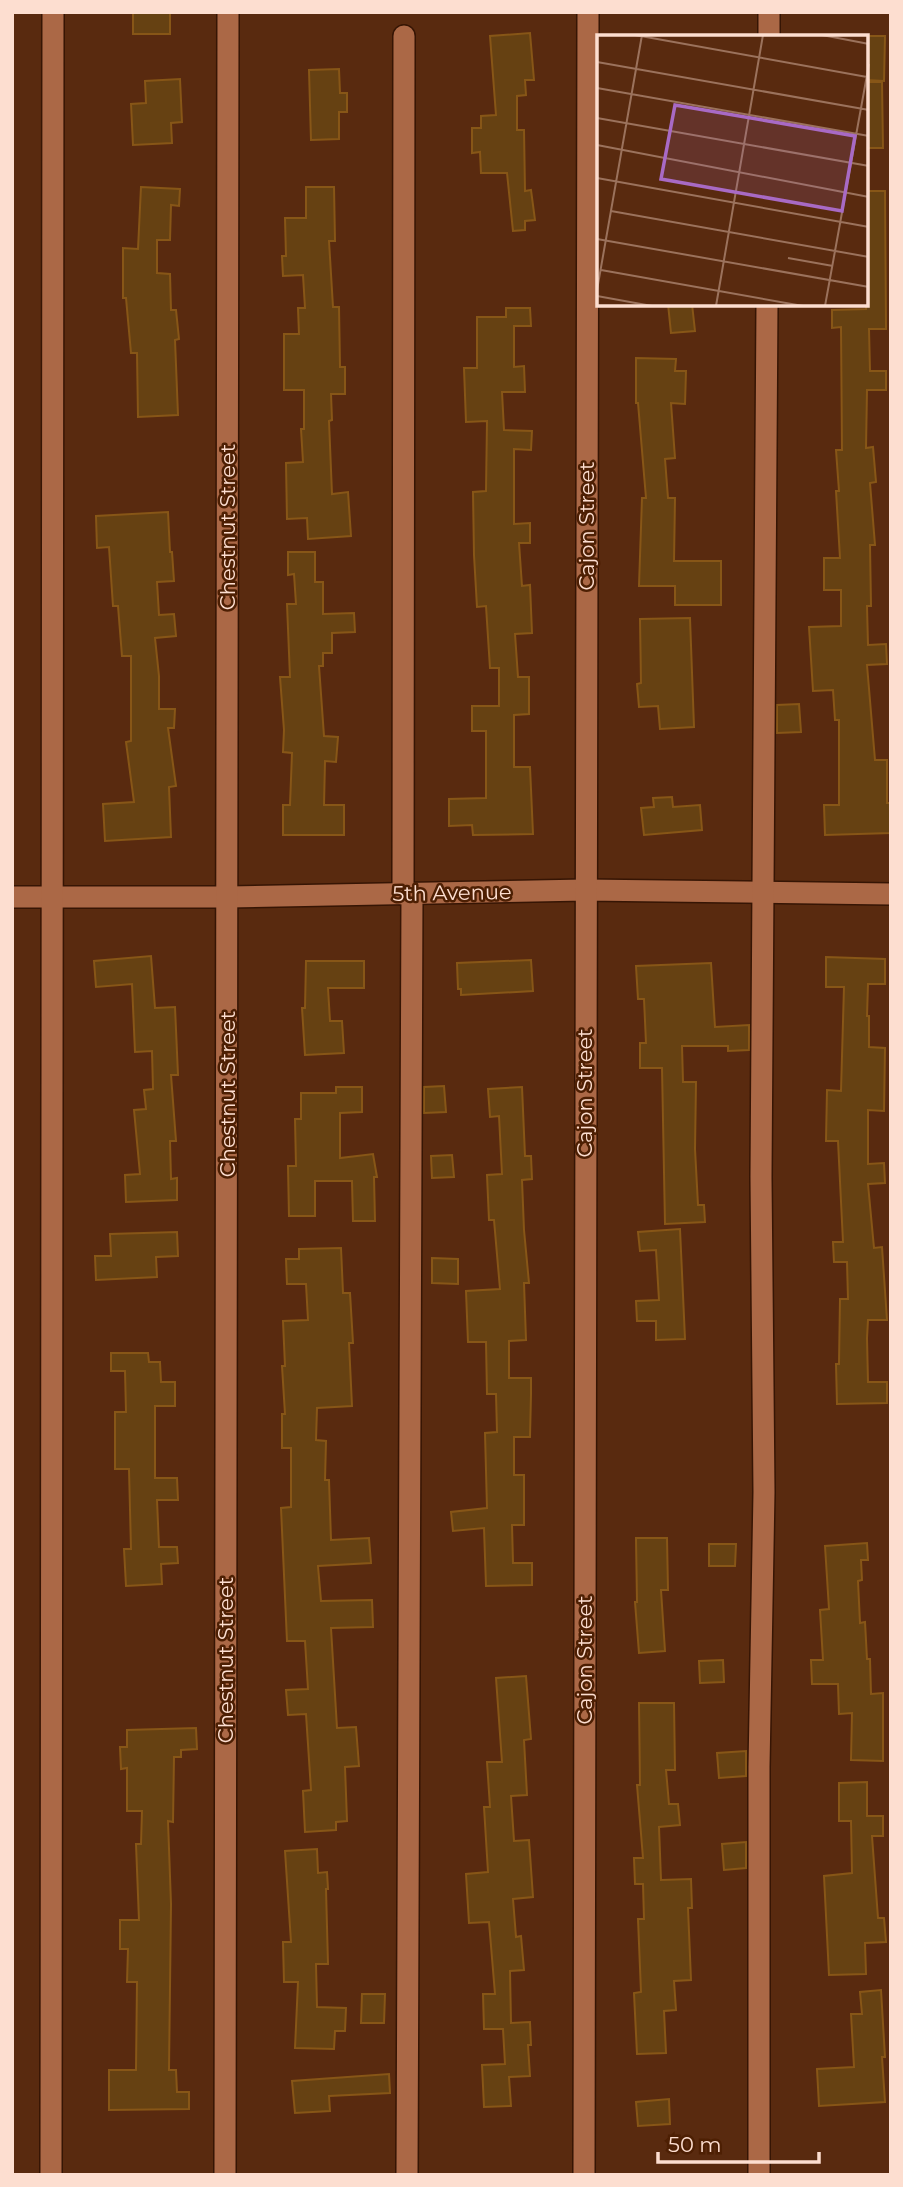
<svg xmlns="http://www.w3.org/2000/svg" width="903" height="2187" font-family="Montserrat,sans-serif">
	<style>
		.building { fill: #664112; stroke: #875617; stroke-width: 2 }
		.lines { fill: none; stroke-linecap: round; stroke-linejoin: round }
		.minor-casing { stroke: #361504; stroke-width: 24 }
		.minor { stroke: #ab6846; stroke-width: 21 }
		.labels { text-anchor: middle; stroke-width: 5; stroke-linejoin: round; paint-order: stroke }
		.street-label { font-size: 21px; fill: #fdded0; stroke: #4d1f03 }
		.inset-road { fill: none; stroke: #9b725c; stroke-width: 2 }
		.view { fill: #a86ac5; fill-opacity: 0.15; stroke: #a86ac5; stroke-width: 3.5 }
		.inset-edge { fill: none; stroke: #fdded0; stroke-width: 3.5 }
	</style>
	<rect width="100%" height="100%" fill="#592a0f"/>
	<g class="building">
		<rect x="133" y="12" width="37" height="22"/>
		<path d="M530 33 534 80H525L526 95 517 96V130H524L525 191 531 190 535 220 525 221V230L513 231 507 173H481L480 152 472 153V128H481V116L496 115 490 36Z"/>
		<path d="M866 36H885L884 81 866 80Z"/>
		<path d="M339 69 340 93H347V112H339V139L311 140 309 70Z"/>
		<path d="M180 79 182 122 171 123 172 143 133 145 131 104 146 103 145 81Z"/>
		<path d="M866 82H882L883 148H866Z"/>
		<path d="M141 187 180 189 179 206 171 205 170 240H157V273L170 274 171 310H176L179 339 175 340 178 415 138 417 137 353H131L126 298H123V248L138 249Z"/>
		<path d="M306 187H334L335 241H329L333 307H339L340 367H345V394H331L332 420 329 421 332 494 348 492 351 536 308 539 307 518 287 519 286 463 303 462 301 429H304V390H284V334H299L298 308H305L303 275 283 276 282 256H286L285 218H306Z"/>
		<path d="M866 191H885L886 329H869L870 371H886V390H867L866 448 873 447 876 482 870 483 875 545H870L871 606H867L868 645 886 644 887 664 867 665 875 760H887V803H891V833L825 835 824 805H839V720H835L833 690 813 691 809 627 841 626V590H824V558H840L836 491H839L836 450H842L841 327 832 328V310L866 309Z"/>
		<path d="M668 304H692L695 331 671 333Z"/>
		<path d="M506 308H530L531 326H514V367L524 366 525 392H502L504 430 532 431 531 450 514 449V524L530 523V543H519L522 586 530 585 532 633 515 634 518 677H529V714L514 715V767H530L533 834 473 835 472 825 449 826V799L486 798V731H472V706H499V668H490L486 606 477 607 474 555 473 492 486 491 487 421 466 422 464 368H477V317H506Z"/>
		<path d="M636 358 676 359 675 371H686L685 404 671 403 675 458 665 459 668 498H675L674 561H721V605H675V586H639L642 498H646L638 403H636Z"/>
		<path d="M168 512 170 552H172L174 581 157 582 159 615 174 614 176 636 155 638 159 676V709H175L174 728H168L176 786 169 787 171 837 105 841 103 804 134 802 126 742 131 741V656H122L118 606H113L109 547 97 548 96 516Z"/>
		<path d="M288 552H315V582H323V614L354 613 355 632 332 633V653H323V666H319L324 736 338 737 336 762 325 761 324 805H344V835H283V805H290L292 753 283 752 284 730 280 677H290L287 604H296L294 574 288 575Z"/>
		<path d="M690 618 694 727 660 729 658 706 639 707 637 684 641 683 640 619Z"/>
		<path d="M799 704 801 732 777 733V705Z"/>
		<path d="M672 797 673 807 700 805 702 830 644 835 641 808 654 807 653 798Z"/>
		<path d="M151 956 155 1008 175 1007 178 1075H171L176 1141H170L171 1179 177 1178V1200L126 1202 125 1175 140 1174 134 1110 146 1109 144 1090 153 1089 152 1051 135 1052 132 984 96 987 94 961Z"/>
		<path d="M826 957 885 959V984H868L867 1016H869V1047L885 1048 884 1111 868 1110V1164L884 1163 885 1183 868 1184 874 1248 882 1247 887 1320H868L867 1338 868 1382H887V1403L837 1404 836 1364H839L840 1299H848L847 1262H834L833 1242H843L838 1141H826L827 1090 841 1091 844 987H826Z"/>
		<path d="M531 960 533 991 461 995V989H458L457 963Z"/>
		<path d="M306 961H364V988H328L330 1021H342L344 1053 305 1055 302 1008H305Z"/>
		<path d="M711 963 715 1027 749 1025V1050L728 1051V1046H682L683 1082H696L695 1149 698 1205H704L705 1222 665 1224 662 1068H640V1043H646L644 999H638L636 966Z"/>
		<path d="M444 1086 446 1112 424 1113V1087Z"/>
		<path d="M336 1087H362V1112L340 1113V1158L373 1154 377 1177H374L375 1221H353L352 1181H315V1216H289L288 1166H296L295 1119H301V1093H336Z"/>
		<path d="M522 1087 525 1156H531L532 1179 522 1180 524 1230 529 1283H524L526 1340 509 1341V1378H531V1394L530 1437H514V1475H524V1525H512L513 1563H532V1585L486 1586 484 1528 453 1531 451 1512 487 1508 485 1433 497 1432 496 1394H487L486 1342H468L466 1291 500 1289 494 1220H489L487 1175 502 1174 499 1116 490 1117 488 1089Z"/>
		<path d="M452 1155 454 1177 432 1178 431 1156Z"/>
		<path d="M680 1229 685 1339 656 1340V1321H637L636 1301 659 1300 656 1250 640 1251 638 1232Z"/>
		<path d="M177 1232 178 1256 156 1257 157 1277 96 1280 95 1256H111L110 1234Z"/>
		<path d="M341 1248 343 1293H350L353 1343H349L352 1406 317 1408 316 1440 326 1441 325 1480H329L331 1540 369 1538 371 1563 318 1566 321 1601 372 1600 373 1627 331 1628 337 1728 356 1727 359 1766 345 1767 347 1821 336 1822V1830L305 1832 303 1791 311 1790 306 1714 288 1715 286 1690 308 1689 305 1641H287L281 1508 291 1507V1448H282V1414H285L282 1366H285L283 1321 308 1320 306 1284H287L286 1259H299V1249Z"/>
		<path d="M432 1258 458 1259V1284L432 1283Z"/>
		<path d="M111 1353H148L149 1362H160L161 1382H175V1406H155V1478H177L178 1500H157L159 1547H177L178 1563 161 1564 162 1584 126 1586 124 1549H131L129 1469H115V1412H126L125 1371H111Z"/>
		<path d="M636 1538H667L668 1590H661L665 1651 639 1653 635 1602H637Z"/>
		<path d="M867 1543 868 1560H861L862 1580 858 1581 860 1623 865 1622 867 1659H870L871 1694 883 1693V1761L851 1760 852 1713 839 1714 838 1684H812L811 1660H823L820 1610 829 1609 825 1546Z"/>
		<path d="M709 1544H736L735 1566H709Z"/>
		<path d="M723 1660 724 1682 700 1683 699 1661Z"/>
		<path d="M526 1676 531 1739 524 1740 527 1795 511 1796 514 1841 529 1840 533 1897 513 1899 516 1937 521 1936 524 1970 510 1971 511 2023 530 2022 531 2045H528L530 2076 509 2077 511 2106 484 2107 482 2065 505 2064 503 2029H484L483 1994H495L489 1922 469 1923 466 1874 488 1872 484 1807H490L487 1762H502L496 1678Z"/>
		<path d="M639 1703H674L675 1770H666L669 1804H678L680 1825 659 1827 661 1880 691 1879 692 1908H688L691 1980 674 1981 676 2010 664 2011 666 2053 637 2054 634 1993 641 1992 638 1919H644L643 1884H635L634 1858H643L637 1785H640Z"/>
		<path d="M196 1728 197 1749 181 1750V1757H174L173 1822 168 1821 171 1904 169 2070H176L177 2092H189V2109L109 2110V2070H136L137 1982H127L128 1949H120V1920H139L136 1844H141L142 1811H127V1768L121 1769 120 1747H127V1730Z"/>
		<path d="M746 1751V1776L719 1778 717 1753Z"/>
		<path d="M867 1782V1816H883V1836H872L878 1918H884L886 1942 865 1943 866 1974 829 1975 824 1876 852 1873 851 1821H839V1783Z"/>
		<path d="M746 1842V1868L724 1870 722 1844Z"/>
		<path d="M317 1849 318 1873 327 1872 328 1889H326L328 1964H316L317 2007 346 2008 345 2031H335L334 2049 295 2048 298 1982H284L283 1942H291L285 1851Z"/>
		<path d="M881 1990 885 2057H882L885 2102 819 2106 817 2069 854 2067 851 2014H862L860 1992Z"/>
		<path d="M362 1994H385L384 2023H361Z"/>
		<path d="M389 2074 390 2093 329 2096 330 2111 295 2113 292 2081Z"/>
		<path d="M669 2099 670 2124 638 2126 636 2102Z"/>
	</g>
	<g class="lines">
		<defs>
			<g id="minor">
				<path d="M769 12V37"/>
				<path d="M403 894 404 36"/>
				<path d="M12 897H228L585 890 891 894"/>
				<path d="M51 2175 53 12"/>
				<path d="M225 2175 228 12"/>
				<path d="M407 2175 412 894"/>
				<path d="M584 2175 588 12"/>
				<path d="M759 2175V1767L764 1492 761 1177 767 304"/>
			</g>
		</defs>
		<use href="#minor" class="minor-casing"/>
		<use href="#minor" class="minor"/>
	</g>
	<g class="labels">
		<g class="street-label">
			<text transform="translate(587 526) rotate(-90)" y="7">Cajon Street</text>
			<text transform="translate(228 527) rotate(-90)" y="7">Chestnut Street</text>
			<text transform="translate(452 893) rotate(-1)" y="7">5th Avenue</text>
			<text transform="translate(585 1093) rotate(-90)" y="7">Cajon Street</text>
			<text transform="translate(228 1094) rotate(-90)" y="7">Chestnut Street</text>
			<text transform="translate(226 1660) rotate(-90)" y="7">Chestnut Street</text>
			<text transform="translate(585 1660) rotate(-90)" y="7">Cajon Street</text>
		</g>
	</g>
	<g transform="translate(597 35)">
		<rect width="271" height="271" fill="#592a0f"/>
		<path class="inset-road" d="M38 0 270 42M225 0 272 9M0 27 272 75M0 53 272 101M0 83 272 131M0 110 272 162M0 143 272 192M14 176 272 222M0 204 272 252M191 223 236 231M4 235 206 271M0 255 45 0M0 261 55 271M119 271 166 0M228 271 272 29"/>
		<path class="view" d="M78 70 258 101 245 176 64 144Z"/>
		<rect width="271" height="271" class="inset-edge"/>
	</g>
	<rect width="903" height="2187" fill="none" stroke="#fdded0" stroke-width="28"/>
	<path d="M658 2152v10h161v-10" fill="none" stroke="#fdded0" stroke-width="3.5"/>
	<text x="668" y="2152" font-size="21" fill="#fdded0" stroke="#4d1f03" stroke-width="5" paint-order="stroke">50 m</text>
</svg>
